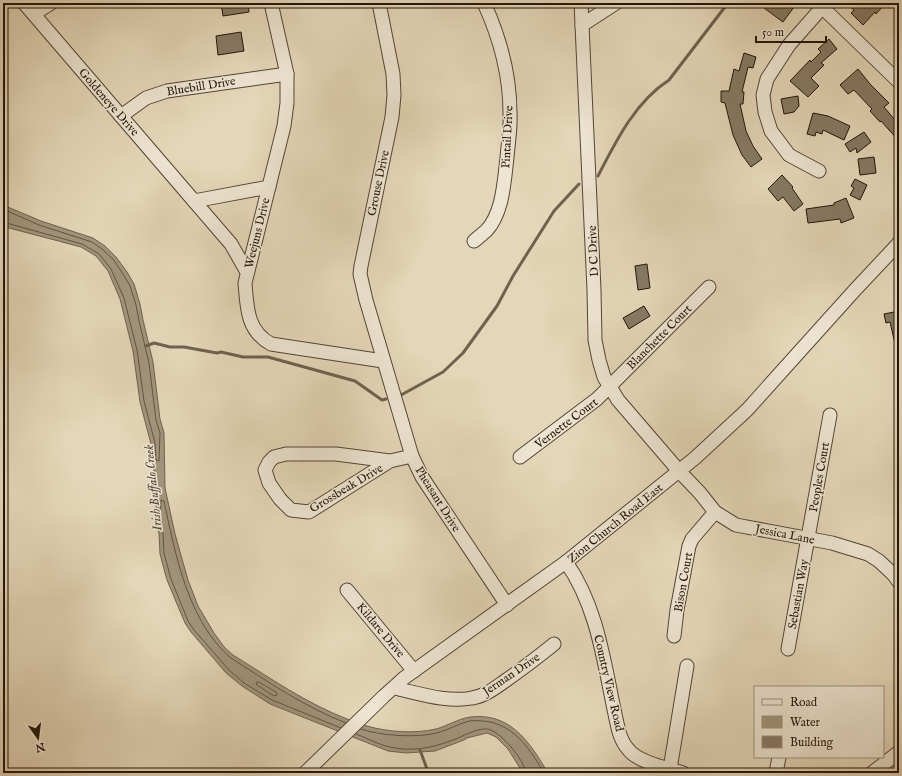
<svg xmlns="http://www.w3.org/2000/svg" width="902" height="776" font-family="'IM FELL English',serif">
	<style>
		.water { fill: #a2947c; stroke: #6f614e }
		.lines { fill: none; stroke-linecap: round; stroke-linejoin: round }
		.shore { stroke: #625442; stroke-width: 1 }
		.stream { stroke: #6f614e; stroke-width: 3 }
		.building { fill: #877964; stroke: #221509 }
		.minor-casing { stroke: #524535; stroke-width: 15 }
		.minor { stroke: #ede4d1; stroke-width: 13 }
		.labels { text-anchor: middle; stroke-width: 3; stroke-linejoin: round; paint-order: stroke }
		.street-label { font-size: 12px; fill: #221509; stroke: #ede4d1 }
		.water-label { font-size: 13px; font-style: italic; fill: #554837; stroke: #ede4d1 }
	</style>
	<rect width="100%" height="100%" fill="#e4d6b8"/>
	<filter id="stains"><feTurbulence type="fractalNoise" baseFrequency=".005" numOctaves="4"/><feColorMatrix values="0 0 0 0 .2 0 0 0 0 .09 0 0 0 0 .02 0 0 0 .5 -.17"/></filter>
	<radialGradient id="worn" r=".72"><stop offset=".6" stop-color="#630" stop-opacity="0"/><stop offset="1" stop-color="#630" stop-opacity=".3"/></radialGradient>
	<path class="water" d="M3 205 41 221 93 238 105 246 116 257 127 272 134 284 140 304 143 320 153 362 160 419 164 433 165 488 175 534 188 580 198 606 214 633 225 648 233 655C270 678 306 703 347 719 353 721 360 725 367 726 388 732 414 734 436 729 447 726 458 719 470 717 511 712 530 743 548 773H523L508 749 496 737 487 733 467 738 464 740 435 751 406 753 388 751 270 704 242 686 226 673 191 632 185 623 167 580 160 554 159 533 156 523V492L151 444 140 402 133 351 120 299 108 271 96 256 81 247 9 228 3 225Z"/>
	<g class="lines">
		<g class="shore">
			<path d="M3 209 39 225 92 242 102 249 113 259 123 274 130 286 136 305 139 321 149 363 156 420 160 433 159 461 156 460 155 443 144 401 137 350 124 298 111 269 99 254 82 244 3 222"/>
			<path d="M257 682H259L276 692 277 695 274 696 257 685Z"/>
			<path d="M341 728 272 700 244 683 229 670 194 630 188 621 171 579 164 553 163 533 160 523 161 500 164 501C175 553 188 622 231 658 268 682 305 707 346 723"/>
			<path d="M361 729C381 736 417 738 437 733 448 730 458 724 469 721 476 720 483 721 490 722 517 728 531 751 544 773"/>
			<path d="M356 734C367 738 379 745 390 747 412 752 432 748 453 740 462 737 476 728 487 729 500 730 525 761 526 773"/>
		</g>
		<g class="stream">
			<path d="M598 176C616 141 635 102 669 80L728 3"/>
			<path d="M146 346 154 343 170 347H184L217 353 221 352 243 357H268L355 381 382 400 386 399"/>
			<path d="M401 395 443 372 463 353 497 306 513 276 554 211 579 184"/>
			<path d="M420 750 427 769 431 773"/>
		</g>
	</g>
	<g class="building">
		<path d="M221 3H248L249 12 223 16Z"/>
		<path d="M768 3H797L783 22 764 8Z"/>
		<path d="M846 3H886L876 14 875 12 863 25 851 13 854 10Z"/>
		<path d="M241 32 244 51 218 55 216 36Z"/>
		<path d="M829 39 837 49 821 63 824 65 811 78 819 86 808 97 790 81 810 60 811 62 821 52 818 49Z"/>
		<path d="M744 53 756 57 753 68 748 67 742 92H744L743 104H740L746 131 753 146 762 159 751 167 742 155 733 135 725 103 721 102V91H729L734 69 739 71Z"/>
		<path d="M858 69 870 84 889 103 884 107 895 120 899 117V141L881 121 880 122 870 111 872 109 854 90 848 94 840 85Z"/>
		<path d="M798 96 799 106 794 112 784 114 781 99Z"/>
		<path d="M813 113 828 116 850 126 844 140 823 130 822 134 816 132 815 136 807 134Z"/>
		<path d="M864 132 871 142 857 153 856 148 850 152 845 144Z"/>
		<path d="M874 157 876 173 860 175 858 159Z"/>
		<path d="M782 175 793 187 792 188 803 204 794 211 783 197 778 201 768 189Z"/>
		<path d="M855 179 867 185 860 200 850 195 854 188 851 186Z"/>
		<path d="M846 198 854 218 841 223 840 219 808 223 806 209 834 205V203Z"/>
		<path d="M647 264 650 288 638 290 635 266Z"/>
		<path d="M644 306 650 316 629 329 623 318Z"/>
		<path d="M899 311V348H896L890 322 886 323 884 314Z"/>
	</g>
	<g class="lines">
		<defs>
			<g id="minor">
				<path d="M24 3 194 201 269 187"/>
				<path d="M271 3 287 74V103L284 126 245 283C247 308 247 331 271 344L383 361"/>
				<path d="M379 3 393 74 394 95 392 117 361 266 360 274 366 300 412 456 422 477 507 605"/>
				<path d="M581 3 594 290 595 340 599 360 604 377 618 400 679 471 700 493 715 512 736 525 832 543 868 554 879 561 893 574 899 582"/>
				<path d="M822 7 899 82"/>
				<path d="M34 14 51 3"/>
				<path d="M582 25 616 3"/>
				<path d="M121 116 146 98 167 91 287 74"/>
				<path d="M819 171 789 155 771 131 765 112 763 95 767 79 789 45 826 3"/>
				<path d="M194 201 231 244 247 272"/>
				<path d="M474 241C478 238 482 234 486 231 503 213 504 182 507 158 508 143 511 128 510 113 510 74 500 38 484 3"/>
				<path d="M520 457 597 399 709 287"/>
				<path d="M390 461 336 454H286L274 457 269 462 265 470 269 483 280 499 291 510 309 512 390 461 412 456"/>
				<path d="M566 562C601 612 605 674 619 732 621 738 624 745 628 749 637 762 667 768 683 773"/>
				<path d="M347 590 414 671"/>
				<path d="M674 636 677 610 689 546 692 539 715 512"/>
				<path d="M788 649 830 415"/>
				<path d="M394 688C418 693 447 703 472 698 485 696 495 688 505 681 522 669 538 657 554 644"/>
				<path d="M670 769 687 666"/>
				<path d="M305 773 384 696 404 678 566 562 695 458 747 410 854 291 899 243"/>
				<path d="M776 773 779 757"/>
				<path d="M872 773 899 752"/>
			</g>
		</defs>
		<use href="#minor" class="minor-casing"/>
		<use href="#minor" class="minor"/>
	</g>
	<g class="labels">
		<g class="street-label">
			<text transform="translate(201 86) rotate(-9)" y="4">Bluebill Drive</text>
			<text transform="translate(109 102) rotate(49)" y="4">Goldeneye Drive</text>
			<text transform="translate(507 137) rotate(-87)" y="4">Pintail Drive</text>
			<text transform="translate(378 183) rotate(-78)" y="4">Grouse Drive</text>
			<text transform="translate(257 233) rotate(-76)" y="4">Weejuns Drive</text>
			<text transform="translate(593 251) rotate(-93)" y="4">D C Drive</text>
			<text transform="translate(659 337) rotate(-45)" y="4">Blanchette Court</text>
			<text transform="translate(566 423) rotate(-37)" y="4">Vernette Court</text>
			<text transform="translate(819 477) rotate(-80)" y="4">Peoples Court</text>
			<text transform="translate(346 488) rotate(-31)" y="4">Grossbeak Drive</text>
			<text transform="translate(438 499) rotate(58)" y="4">Pheasant Drive</text>
			<text transform="translate(615 523) rotate(-39)" y="4">Zion Church Road East</text>
			<text transform="translate(785 534) rotate(11)" y="4">Jessica Lane</text>
			<text transform="translate(683 582) rotate(-80)" y="4">Bison Court</text>
			<text transform="translate(798 594) rotate(-80)" y="4">Sebastian Way</text>
			<text transform="translate(381 630) rotate(50)" y="4">Kildare Drive</text>
			<text transform="translate(511 674) rotate(-34)" y="4">Jerman Drive</text>
			<text transform="translate(609 683) rotate(77)" y="4">Country View Road</text>
		</g>
		<g class="water-label">
			<text transform="translate(152 488) rotate(-96)" y="5">Irish Buffalo Creek</text>
		</g>
	</g>
	<rect width="902" height="776" fill="none" stroke="#e4d6b8" stroke-width="16"/>
	<rect x="4" y="4" width="894" height="768" fill="none" stroke="#221509" stroke-width="2"/>
	<rect x="8" y="8" width="886" height="760" fill="none" stroke="#221509"/>
	<rect x="754" y="686" width="130" height="72" fill="#ede4d1" stroke="#9c9181"/>
	<rect x="762" y="699" width="20" height="6" fill="#ede4d1" stroke="#9c9181"/>
	<text x="790" y="706" font-size="12" fill="#221509">Road</text>
	<rect x="762" y="716" width="20" height="12" fill="#a2947c" stroke="#9c9181"/>
	<text x="790" y="726" font-size="12" fill="#221509">Water</text>
	<rect x="762" y="736" width="20" height="12" fill="#877964" stroke="#9c9181"/>
	<text x="790" y="746" font-size="12" fill="#221509">Building</text>
	<g transform="translate(38 738) rotate(166)" stroke="#ede4d1" stroke-width="3" paint-order="stroke">
	<path d="M0-3L7 15L0 10L-7 15Z" fill="#221509"/>
	<text y="-6" font-size="11" font-weight="bold" text-anchor="middle" fill="#221509">N</text>
	</g>
	<path d="M756 36v6h70v-6" fill="none" stroke="#221509" stroke-width="2"/>
	<text x="762" y="36" font-size="12" fill="#221509" stroke="#ede4d1" stroke-width="3" paint-order="stroke">50 m</text>
	<rect width="100%" height="100%" filter="url(#stains)"/>
	<rect width="100%" height="100%" fill="url(#worn)"/>
</svg>
